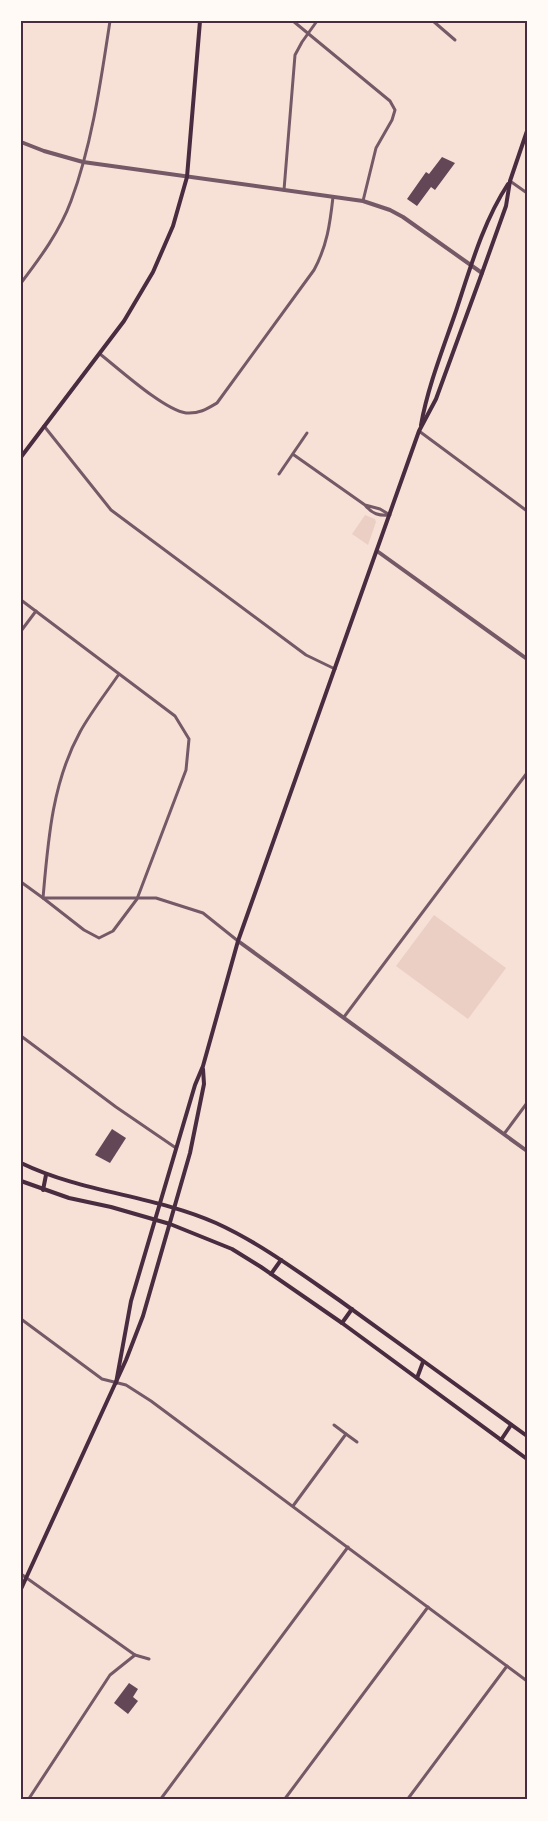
<svg xmlns="http://www.w3.org/2000/svg" width="548" height="1821" font-family="Jost,sans-serif">
	<style>
		.green { fill: #ebcfc5 }
		.building { fill: #644757 }
		.lines { fill: none; stroke-linecap: round; stroke-linejoin: round }
		.minor { stroke: #755966; stroke-width: 3 }
		.tertiary { stroke: #755966; stroke-width: 4 }
		.secondary { stroke: #4a2c40; stroke-width: 4 }
		.neatline { fill: none; stroke: #4a2c40; stroke-width: 2 }
	</style>
	<rect width="100%" height="100%" fill="#f7e1d7"/>
	<g class="green">
		<path d="M365 515 375 519 376 522 368 545 352 534Z"/>
		<path d="M434 915 506 968 468 1019 396 966Z"/>
	</g>
	<g class="building">
		<path d="M442 157 455 163 435 190 431 187 417 206 407 199 426 172 429 174Z"/>
		<path d="M112 1129 126 1138 110 1163 95 1155Z"/>
		<path d="M129 1683 138 1689 133 1697 138 1701 128 1714 114 1703Z"/>
	</g>
	<g class="lines">
		<g class="minor">
			<path d="M293 21 390 101 395 110 392 120 376 148 363 201"/>
			<path d="M433 21 455 40"/>
			<path d="M510 181 527 193"/>
			<path d="M284 190 295 55 302 42 317 21"/>
			<path d="M21 283C40 258 60 231 71 201 92 145 101 80 110 21"/>
			<path d="M100 354C119 369 164 410 186 413 199 414 207 409 217 403L314 270C327 246 330 224 333 197"/>
			<path d="M44 426 111 510 306 655 335 669"/>
			<path d="M419 431 527 511"/>
			<path d="M294 455 365 505C372 514 379 516 390 515L380 509 365 505"/>
			<path d="M279 474 307 433"/>
			<path d="M21 600 175 716 189 739 186 770 137 899 113 931 99 938 84 930 43 898C48 841 52 783 80 732 91 712 106 693 119 674"/>
			<path d="M21 631 36 611"/>
			<path d="M21 882 43 898H156L203 913 238 941"/>
			<path d="M344 1017 527 773"/>
			<path d="M21 1036 116 1107 176 1148"/>
			<path d="M504 1134 527 1103"/>
			<path d="M21 1319 102 1379 126 1385 151 1401 527 1681"/>
			<path d="M334 1425 346 1434"/>
			<path d="M293 1506 346 1434 357 1442"/>
			<path d="M21 1574 135 1655"/>
			<path d="M28 1800 110 1675 135 1655 149 1659"/>
			<path d="M160 1800 348 1547"/>
			<path d="M284 1800 428 1607"/>
			<path d="M407 1800 507 1666"/>
		</g>
		<g class="tertiary">
			<path d="M21 142 44 151 83 162 363 201 390 210 403 217 482 273"/>
			<path d="M377 551 527 659"/>
			<path d="M238 941 527 1151"/>
		</g>
		<g class="secondary">
			<path d="M421 425C428 386 443 349 456 311 470 269 483 222 508 184"/>
			<path d="M21 457 124 321 153 272 173 226 187 177 200 21"/>
			<path d="M21 1163C83 1193 153 1195 216 1223 260 1243 300 1273 339 1300 402 1345 464 1391 527 1436"/>
			<path d="M21 1181 69 1198 111 1207 170 1224 232 1249 261 1267 342 1323 527 1459"/>
			<path d="M43 1190 46 1175"/>
			<path d="M271 1274 281 1260"/>
			<path d="M342 1323 352 1309"/>
			<path d="M417 1378 423 1362"/>
			<path d="M116 1383 131 1301 195 1085 203 1066 238 941 419 431 436 399 482 273 506 206 510 181 527 131"/>
			<path d="M501 1440 511 1425"/>
			<path d="M21 1589 126 1360 143 1316 190 1153 204 1084 203 1069"/>
		</g>
	</g>
	<rect width="548" height="1821" fill="none" stroke="#fffaf5" stroke-width="45"/>
	<rect x="22" y="22" width="504" height="1776" class="neatline"/>
</svg>
